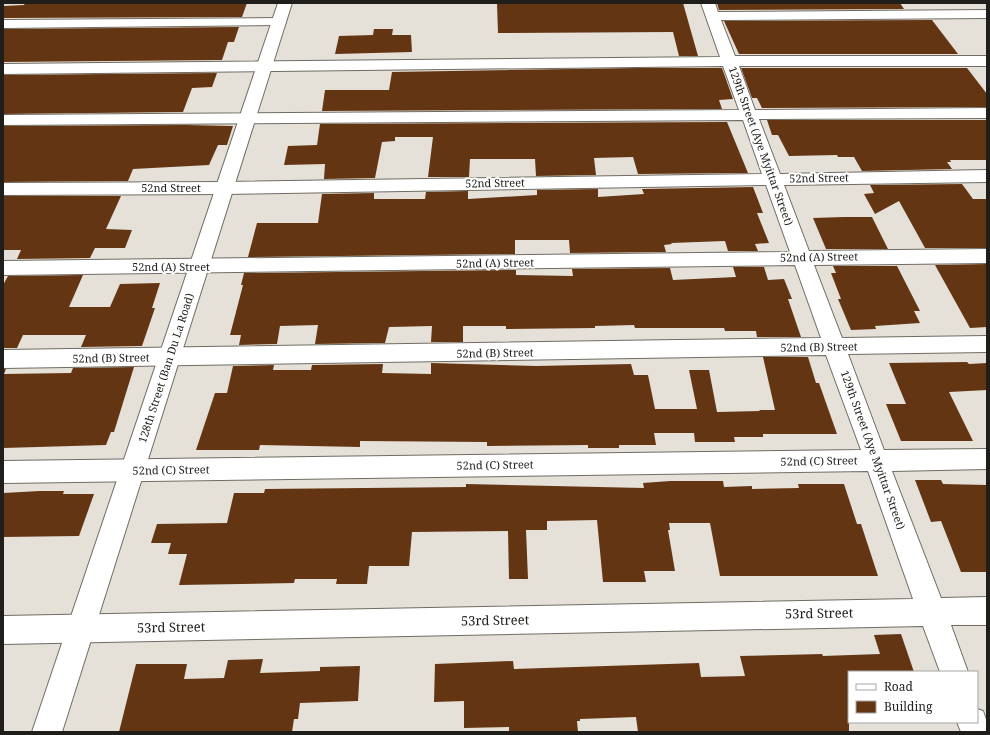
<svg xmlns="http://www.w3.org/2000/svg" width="990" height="735" font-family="'Noto Serif',serif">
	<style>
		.building { fill: #643513 }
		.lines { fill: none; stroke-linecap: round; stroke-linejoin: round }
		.minor-casing { stroke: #706c64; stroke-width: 2 }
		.tertiary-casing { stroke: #706c64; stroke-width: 2 }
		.minor { fill: #fff; fill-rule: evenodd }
		.tertiary { fill: #fff; fill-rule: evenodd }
		.labels { text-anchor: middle; stroke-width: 4; stroke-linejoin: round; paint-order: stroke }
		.street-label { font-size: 11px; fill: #201e1b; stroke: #fff }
		.near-street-label { font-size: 13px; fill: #201e1b; stroke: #fff }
	</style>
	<rect width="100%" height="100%" fill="#e5e1d8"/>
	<g class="building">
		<path d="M25 3H247L242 17 3 18V6L24 5Z"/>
		<path d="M683 3 698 56H679L673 32 498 33 497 4Z"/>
		<path d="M717 3H900L904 9 719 10Z"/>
		<path d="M932 20 958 54H739L724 21Z"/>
		<path d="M239 27 234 42H228L222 60 3 62V29Z"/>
		<path d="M374 29H393L392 35H411L412 52 335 54 339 36 373 35Z"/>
		<path d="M636 68H722L733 99 719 100 722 109 322 111 325 90H389L392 72Z"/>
		<path d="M741 68H967L987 94V107L762 108 757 98H752Z"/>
		<path d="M217 73 212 87 192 88 183 112 3 114V75Z"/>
		<path d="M767 120H987V160H950L951 162H947L952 169 862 171 854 157H838L837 155 789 156 778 135H772Z"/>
		<path d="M727 122 748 173 638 174 633 157 594 158 596 175 536 176 535 159H470L469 177H428L433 137H395V141L382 142 375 178 324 179 325 164 284 165 288 146 317 145 320 124Z"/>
		<path d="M3 126 186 125 233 126 227 145H218L209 165 133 169 128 181 3 182Z"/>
		<path d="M962 184 973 199H987V248H925L899 201 875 214 864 194 874 193 870 185Z"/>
		<path d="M753 187 763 213H757L769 243 755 244 758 251H728L725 241 671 243 672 244 664 245 666 252 570 253 569 240H515V254L248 257 257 223H318L322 194 374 193V199H425L426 192 468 191V199L537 195V190L598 189V197L644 194 642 189Z"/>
		<path d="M3 196H121L106 229 132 230 125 248H95L90 258 17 259 21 250H3Z"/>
		<path d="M844 217H872L888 249H826L813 218Z"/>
		<path d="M987 264V327L970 328 935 265Z"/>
		<path d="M833 266H897L920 311H914L920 323 875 326 876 329 851 330 838 299H841L831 273H836Z"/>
		<path d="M733 267H764L768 280 784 279 792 299H788L801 337H757L756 331H725L724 328H635L634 325 595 326V328L506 329V326H463V342H431L432 326 389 327 385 343 315 344 318 325 280 326 277 344 239 345 241 335H230L243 285H241L244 273 516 270V275L573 276 572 269 670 268 673 280 736 277Z"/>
		<path d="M83 275 69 307H110L120 284 160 283 152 308H155L142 346 81 347 86 335H23L17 348H3V285L8 276Z"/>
		<path d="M763 357H808L816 383H819L837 434H763V437H734L735 442H695L694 433H654L656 445H619V448H588V445L487 446V442L360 441V447L260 445 259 450H196L215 393H227L233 366 274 365 273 370H311L312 365 383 364 382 373 431 374V363L536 366 631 364 634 375H648L655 409H697L689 370H709L717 412 760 411 759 410H775Z"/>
		<path d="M967 362 969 364 987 363V390L949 392 973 441H901L886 404H906L889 363Z"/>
		<path d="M134 367 114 432H111L106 445 3 448V369H6L4 374 71 373 73 368Z"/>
		<path d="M915 480H941L943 484 987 485V572H961L941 521 931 522Z"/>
		<path d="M670 481H723L724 487 752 486V489L799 488 798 484H844L857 524H861L878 576H720L710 523H669L670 530H668L675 571H644L646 582H603L597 520 547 521V530H526L528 579H509L508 531 412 532 409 566H369L367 584H336L337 579H295L294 583 179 585 187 554H168L171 543H151L157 524 227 523 234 493H264L265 489 466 487V484L644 488 643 483Z"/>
		<path d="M40 491H64L63 494H94L79 536 3 537V493Z"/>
		<path d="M901 634 914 672H849V732H638L636 717 580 719V721H577L578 732H509V727L464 728V701L434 702 435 664 513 661 514 669 699 663 701 677 745 676 740 656 822 654 823 656 880 654 874 635Z"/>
		<path d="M263 659 260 673 320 671V667L360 666 358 701 300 703 298 719H294L292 732H119L136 664H187L184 679 224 678 228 660Z"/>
	</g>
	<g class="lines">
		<defs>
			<g id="minor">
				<path d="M701 3H715L718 12 987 10V18L721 20 735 56H987V66H739L755 110 987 108V118L759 119 780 174 987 170V182L784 185 809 251 987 249V263L814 265 842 338 987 336V352L848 354 884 450 987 449V469L892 471 941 598 987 597V625H951L968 672H940L923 626 3 644V616L913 599 868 471 3 483V461L861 450 826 355 3 368V350L821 338 795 265 3 275V261L790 252 766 185 225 194 3 195V183L225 182 762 174 743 120 3 125V115L739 110 723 66 3 74V64L720 57Z"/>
				<path d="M279 18 284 19 286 22 284 25 3 28V20Z"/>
				<path d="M977 709 983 711 987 722V732H961L957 722H977Z"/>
			</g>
			<path id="tertiary" d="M278 3H292L62 732H32Z"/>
		</defs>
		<use href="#minor" class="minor-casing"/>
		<use href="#tertiary" class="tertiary-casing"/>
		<use href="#minor" class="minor"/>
		<use href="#tertiary" class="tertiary"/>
	</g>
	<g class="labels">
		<g class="street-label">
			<text transform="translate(761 146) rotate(70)" y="4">129th Street (Aye Myittar Street)</text>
			<text transform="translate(819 178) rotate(-1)" y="4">52nd Street</text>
			<text transform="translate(495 183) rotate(-1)" y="4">52nd Street</text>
			<text x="171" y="192">52nd Street</text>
			<text transform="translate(819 257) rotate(-1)" y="4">52nd (A) Street</text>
			<text transform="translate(495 263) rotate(-1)" y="4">52nd (A) Street</text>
			<text x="171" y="271">52nd (A) Street</text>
			<text transform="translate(819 347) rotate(-1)" y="4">52nd (B) Street</text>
			<text transform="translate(495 353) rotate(-1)" y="4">52nd (B) Street</text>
			<text transform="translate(111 358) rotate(-1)" y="4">52nd (B) Street</text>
			<text transform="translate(166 368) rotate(-72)" y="4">128th Street (Ban Du La Road)</text>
			<text transform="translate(873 450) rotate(70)" y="4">129th Street (Aye Myittar Street)</text>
			<text transform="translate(819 461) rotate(-1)" y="4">52nd (C) Street</text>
			<text transform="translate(495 465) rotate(-1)" y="4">52nd (C) Street</text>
			<text transform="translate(171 470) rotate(-1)" y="4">52nd (C) Street</text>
		</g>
		<g class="near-street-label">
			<text transform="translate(819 613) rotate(-1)" y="5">53rd Street</text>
			<text transform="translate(495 620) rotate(-1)" y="5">53rd Street</text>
			<text transform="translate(171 627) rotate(-1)" y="5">53rd Street</text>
		</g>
	</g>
	<rect width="990" height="735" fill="none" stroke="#201e1b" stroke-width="8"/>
	<rect x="848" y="671" width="130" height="52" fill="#ffffff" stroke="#a6a5a4"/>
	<rect x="856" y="684" width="20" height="6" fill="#ffffff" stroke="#a6a5a4"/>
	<text x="884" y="691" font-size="12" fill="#201e1b">Road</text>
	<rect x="856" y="701" width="20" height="12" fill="#643513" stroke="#a6a5a4"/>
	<text x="884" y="711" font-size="12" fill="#201e1b">Building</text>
</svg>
